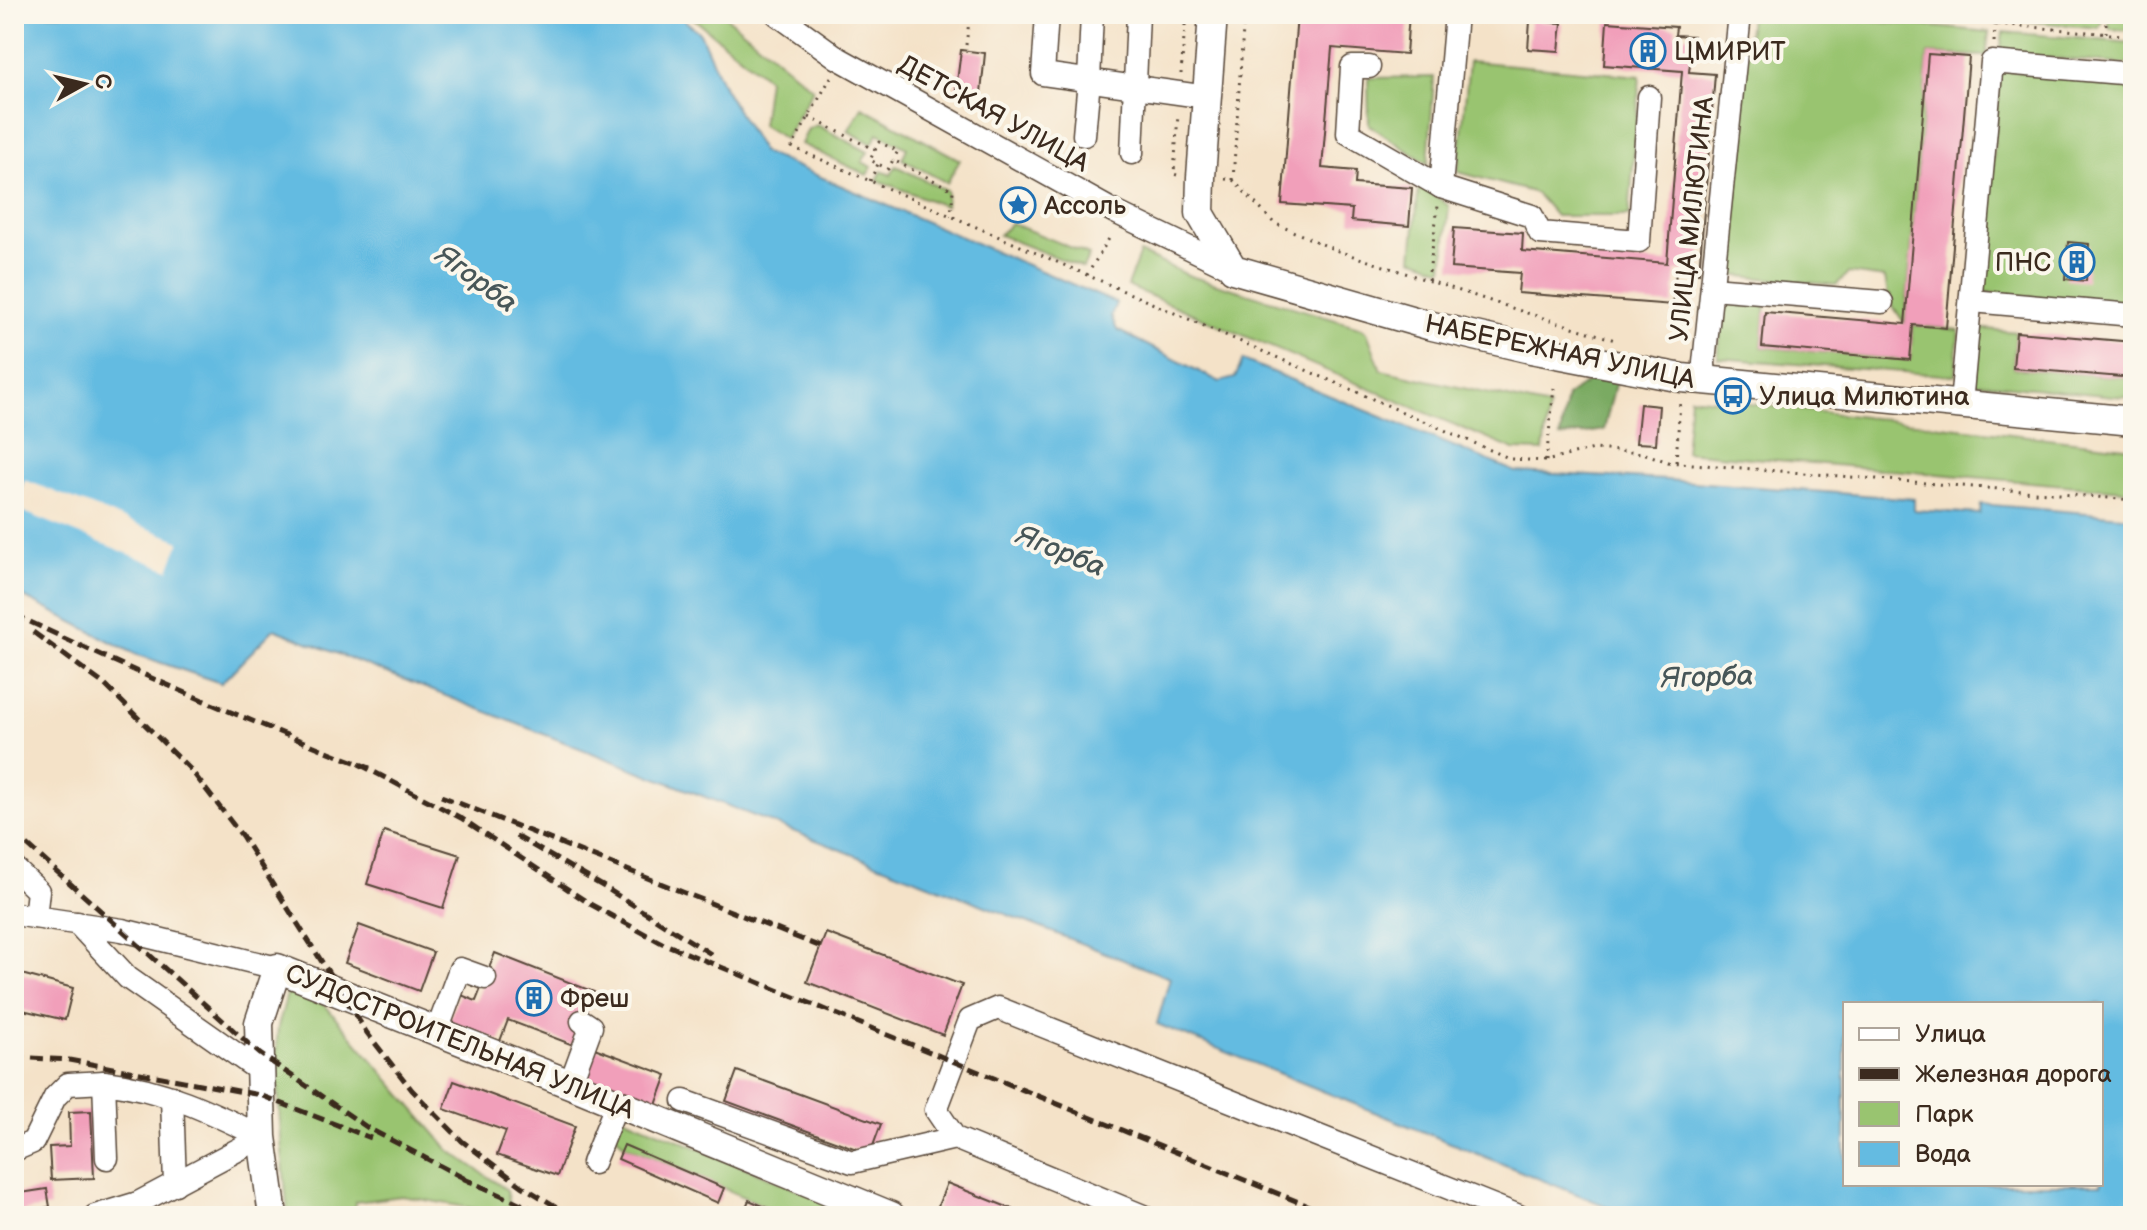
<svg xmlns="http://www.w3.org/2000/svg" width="2147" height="1230" font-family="'Balsamiq Sans',sans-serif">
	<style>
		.green { fill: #99c470; stroke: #6a7747; stroke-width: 2 }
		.forest { fill: #7aaa62; stroke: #5a6a40; stroke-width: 2 }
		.water { fill: #64bbe1; stroke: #507280; stroke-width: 2; fill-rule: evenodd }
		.pier { fill: #f4e2c8 }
		.building { fill: #f19fba }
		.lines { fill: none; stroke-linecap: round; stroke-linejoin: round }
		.minor-casing { stroke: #574638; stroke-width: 25 }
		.major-casing { stroke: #574638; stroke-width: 31 }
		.path { stroke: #574638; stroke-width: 3; stroke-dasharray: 2 6; stroke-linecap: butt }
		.minor { stroke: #fff; stroke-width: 22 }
		.major { stroke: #fff; stroke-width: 28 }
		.rail { stroke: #3b2a1e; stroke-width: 5; stroke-dasharray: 12 6; stroke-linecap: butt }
		.labels { text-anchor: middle; stroke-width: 8; stroke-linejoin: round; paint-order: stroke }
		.poi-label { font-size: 26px; fill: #3b2a1e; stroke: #fbf7ec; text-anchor: start }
		.street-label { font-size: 26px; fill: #3b2a1e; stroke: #fbf7ec }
		.water-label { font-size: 28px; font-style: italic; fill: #475658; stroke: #fbf7ec }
	</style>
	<rect width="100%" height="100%" fill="#fbf7ec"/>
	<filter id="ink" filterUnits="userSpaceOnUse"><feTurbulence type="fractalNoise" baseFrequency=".0125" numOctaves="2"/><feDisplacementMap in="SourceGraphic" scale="16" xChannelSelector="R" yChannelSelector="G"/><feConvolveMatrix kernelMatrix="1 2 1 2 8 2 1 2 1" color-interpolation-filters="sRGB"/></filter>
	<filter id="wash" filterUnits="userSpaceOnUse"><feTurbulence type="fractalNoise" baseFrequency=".006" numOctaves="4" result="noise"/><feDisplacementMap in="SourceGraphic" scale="32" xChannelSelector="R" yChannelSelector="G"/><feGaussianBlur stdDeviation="1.8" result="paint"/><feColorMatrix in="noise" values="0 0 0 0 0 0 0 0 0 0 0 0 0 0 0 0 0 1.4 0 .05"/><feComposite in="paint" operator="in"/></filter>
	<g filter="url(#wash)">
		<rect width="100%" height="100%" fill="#f4e2c8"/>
		<g class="green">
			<path d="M688 14H723L813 89 785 139 762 125 768 79Z"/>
			<path d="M1750 14H1796L1989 32 1986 56 1928 54 1905 324 1889 300 1885 278 1849 273 1836 285 1729 275Z"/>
			<path d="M2001 14H2105L2099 28 2003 19Z"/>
			<path d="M2107 14H2133V31L2110 29Z"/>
			<path d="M2003 32 2133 43V65L2000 54Z"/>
			<path d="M1469 61 1640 76 1629 216H1556L1536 193 1458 172Z"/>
			<path d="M2000 70 2133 83V228L2126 306 1983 292Z"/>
			<path d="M1434 77 1428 164 1369 125 1368 78Z"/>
			<path d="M862 107 960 160 947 183 902 159 907 148 878 133 872 144 848 131Z"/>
			<path d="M817 125 868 152 862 162 872 167 867 175 801 144 808 129Z"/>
			<path d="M896 166 947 191 945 206 877 180 882 171 891 175Z"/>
			<path d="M1419 184 1449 206 1443 269 1412 258Z"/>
			<path d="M1011 223 1089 255 1083 268 999 235Z"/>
			<path d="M1140 253 1190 276 1362 328 1367 332 1381 370 1549 407 1543 451 1514 450 1127 286Z"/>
			<path d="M1724 298 1766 301 1762 347 1910 360 1913 325 1959 330 1955 376 1718 358Z"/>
			<path d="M1976 328 2016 332 2013 368 2133 378V398L1971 382Z"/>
			<path d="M1690 397 2133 448V491L1685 452Z"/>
			<path d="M288 990 325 1005 449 1150 507 1190 512 1215 402 1196 356 1202 354 1216H288L281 1140 276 1052 278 1027Z"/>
			<path d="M618 1115 862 1216H787L624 1145 614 1133Z"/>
		</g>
		<path class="forest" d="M1596 377 1616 380 1604 430 1560 437 1567 396Z"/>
		<path class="water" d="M14 14H677L700 33 724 88 762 152 1116 303 1111 316 1117 330 1220 382 1235 378 1243 360 1516 472 1667 480 1914 499V510L1980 514 1981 504 2133 517V1216H1631L1157 1024 1170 978 274 629 221 683 135 654 14 592ZM1845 1004H2101V1184H1845Z"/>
		<path class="pier" d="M25 480 180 541 169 570 14 508Z"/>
		<g id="blocks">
			<g class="building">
				<path d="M1335 14H1409L1406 54 1332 48 1322 168 1356 171 1355 184 1412 188 1409 226 1351 221 1352 209 1282 204 1297 15 1334 18Z"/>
				<path d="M1530 21 1562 23 1559 51 1528 49Z"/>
				<path d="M1607 22 1676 27 1675 35 1693 36 1689 72 1715 74 1699 273 1676 271 1673 305 1518 293 1520 273 1451 268 1454 228 1523 233 1522 251 1667 263 1682 71 1604 65Z"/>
				<path d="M961 50 985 53 981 93 956 90Z"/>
				<path d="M1928 54 1969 57 1946 328 1913 325 1910 360 1762 347 1765 312 1905 324Z"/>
				<path d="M2068 242 2089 244 2086 281 2065 279Z"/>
				<path d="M2016 332 2133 342V378L2013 368Z"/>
				<path d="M1640 404 1659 406 1656 444 1636 443Z"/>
				<path d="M384 831 460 855 443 908 367 884Z"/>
				<path d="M359 925 433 952 419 991 345 963Z"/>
				<path d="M826 933 962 985 943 1035 807 982Z"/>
				<path d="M495 953 594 992 573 1045 508 1020 500 1041 449 1021 459 994 476 1001Z"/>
				<path d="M14 972 73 988 65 1020 14 1008Z"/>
				<path d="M589 1046 667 1075 656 1105 578 1076Z"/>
				<path d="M737 1071 881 1124 870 1154 726 1101Z"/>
				<path d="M454 1081 575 1126 557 1176 497 1155 506 1131 444 1109Z"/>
				<path d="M91 1111 94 1178 51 1180 49 1147 70 1146 69 1112Z"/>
				<path d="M624 1145 724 1188 718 1203 618 1159Z"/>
				<path d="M947 1183 1030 1216H934Z"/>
				<path d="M47 1189 50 1207 14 1213V1194Z"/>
				<path d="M749 1200 786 1216H742Z"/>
			</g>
		</g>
	</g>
	<g filter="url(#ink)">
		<use href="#blocks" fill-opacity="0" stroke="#574638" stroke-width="2"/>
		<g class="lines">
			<defs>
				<g id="minor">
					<path d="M777 14 838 58 1115 212 1233 269"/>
					<path d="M1047 14 1043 74 1207 97"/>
					<path d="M1369 67H1352L1348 133 1441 187 1456 14"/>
					<path d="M1084 135 1089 80 1092 14"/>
					<path d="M1132 153 1138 14"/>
					<path d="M1441 187 1532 216 1540 233 1639 241 1649 97"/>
					<path d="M1712 288 1882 302"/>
					<path d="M1972 301 2133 315"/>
					<path d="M1705 381 1704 363 1740 14"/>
					<path d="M1961 404 1992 62 2133 74"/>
					<path d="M14 868 38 891 35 917"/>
					<path d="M14 914 122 930 277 968"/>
					<path d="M77 923 128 978 260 1071"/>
					<path d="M437 1031 460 969 485 978"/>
					<path d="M570 1084 591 1027 582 1021"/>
					<path d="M172 1097 175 1184"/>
					<path d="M684 1101 852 1162 955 1138"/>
					<path d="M14 1150 33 1142 55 1097 68 1084 104 1082"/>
					<path d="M107 1158 104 1082C164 1089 209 1111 262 1137"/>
					<path d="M593 1163 617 1103"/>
					<path d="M95 1216 138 1203 262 1137"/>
					<path d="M1143 1216 955 1138 936 1110 970 1020 998 1008 1519 1216"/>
				</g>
				<g id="major">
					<path d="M1213 14 1201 177 1200 213 1233 269 1428 325 1531 349 1682 378 2133 421"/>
					<path d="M273 1216 262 1137 259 1023 277 968 570 1084 891 1216"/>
				</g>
			</defs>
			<use href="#minor" class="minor-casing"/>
			<use href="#major" class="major-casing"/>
			<g class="path">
				<path d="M1886 14 2133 36"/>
				<path d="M2106 33V14"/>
				<path d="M1994 42 1996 14"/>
				<path d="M966 45 970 14"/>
				<path d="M1181 74 1186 14"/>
				<path d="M831 77 792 147 1511 459 1546 461 1594 449 1643 453 1668 462 2133 500"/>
				<path d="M809 117 875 150 870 160 888 169 893 160 953 190 951 216"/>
				<path d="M875 150 879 142 898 151 893 160"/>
				<path d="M1177 175 1174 174 1178 114"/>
				<path d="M1225 179 1233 180 1274 223 1338 251 1527 313 1615 340"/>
				<path d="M1233 180 1244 14"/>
				<path d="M870 181 878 164"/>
				<path d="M1087 275 1110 237"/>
				<path d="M1428 280 1438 206"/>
				<path d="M1546 461 1554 388"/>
				<path d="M1676 462 1680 402"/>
			</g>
			<use href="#minor" class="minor"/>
			<use href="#major" class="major"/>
			<g class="rail">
				<path d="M14 614C130 671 249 721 370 768"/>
				<path d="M33 632 105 685 191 770 242 836 367 1033 412 1090 462 1141 522 1186 572 1216"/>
				<path d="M359 764 461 818 590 904 662 943 1333 1216"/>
				<path d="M441 796 821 947"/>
				<path d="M14 833 260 1054 368 1128 471 1182"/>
				<path d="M516 836 606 888 711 954"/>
				<path d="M14 1057 69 1060 260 1095 371 1138"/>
				<path d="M462 1178 549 1216"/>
			</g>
		</g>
	</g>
	<defs>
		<symbol id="building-ring" viewBox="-11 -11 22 22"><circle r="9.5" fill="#fbf7ec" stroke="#1f6fb2" stroke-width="1.5"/><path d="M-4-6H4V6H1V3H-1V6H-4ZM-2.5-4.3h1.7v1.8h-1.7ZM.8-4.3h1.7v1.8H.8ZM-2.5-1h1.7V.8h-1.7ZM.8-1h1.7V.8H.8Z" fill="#1f6fb2"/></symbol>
		<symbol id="sight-ring" viewBox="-11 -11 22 22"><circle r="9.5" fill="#fbf7ec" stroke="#1f6fb2" stroke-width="1.5"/><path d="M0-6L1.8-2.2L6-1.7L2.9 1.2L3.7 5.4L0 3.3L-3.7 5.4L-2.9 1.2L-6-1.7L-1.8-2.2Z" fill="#1f6fb2"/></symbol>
		<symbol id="bus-ring" viewBox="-11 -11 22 22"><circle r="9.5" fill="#fbf7ec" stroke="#1f6fb2" stroke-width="1.5"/><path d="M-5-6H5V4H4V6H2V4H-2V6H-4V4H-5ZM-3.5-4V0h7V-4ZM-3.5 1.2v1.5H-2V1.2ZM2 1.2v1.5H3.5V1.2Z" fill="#1f6fb2"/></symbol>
	</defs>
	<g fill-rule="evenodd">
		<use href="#building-ring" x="1628" y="31" width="40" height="40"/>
		<use href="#sight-ring" x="998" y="185" width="40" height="40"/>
		<use href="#building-ring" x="2057" y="242" width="40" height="40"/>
		<use href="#bus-ring" x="1713" y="376" width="40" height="40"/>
		<use href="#building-ring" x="514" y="978" width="40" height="40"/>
	</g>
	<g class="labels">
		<g class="poi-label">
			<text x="1674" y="60">ЦМИРИТ</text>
			<text x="1044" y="214">Ассоль</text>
			<text x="2051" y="271" text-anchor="end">ПНС</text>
			<text x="1759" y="405">Улица Милютина</text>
			<text x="560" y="1007">Фреш</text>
		</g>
		<g class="street-label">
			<text transform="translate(994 113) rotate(29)" y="9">ДЕТСКАЯ УЛИЦА</text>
			<text transform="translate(1691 219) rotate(-84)" y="9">УЛИЦА МИЛЮТИНА</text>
			<text transform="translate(1560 351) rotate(12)" y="9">НАБЕРЕЖНАЯ УЛИЦА</text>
			<text transform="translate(460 1041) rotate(22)" y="9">СУДОСТРОИТЕЛЬНАЯ УЛИЦА</text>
		</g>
		<g class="water-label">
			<text transform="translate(477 278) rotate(36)" y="10">Ягорба</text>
			<text transform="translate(1061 550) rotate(22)" y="10">Ягорба</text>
			<text transform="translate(1707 676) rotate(-2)" y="10">Ягорба</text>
		</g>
	</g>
	<rect width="2147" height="1230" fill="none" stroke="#fbf7ec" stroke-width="48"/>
	<rect x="1843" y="1002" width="260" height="184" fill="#fbf7ec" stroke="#aea59a" stroke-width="2"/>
	<rect x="1859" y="1028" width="40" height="12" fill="#ffffff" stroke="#aea59a" stroke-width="2"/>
	<text x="1915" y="1042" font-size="24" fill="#3b2a1e">Улица</text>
	<rect x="1859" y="1068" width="40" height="12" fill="#3b2a1e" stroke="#aea59a" stroke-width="2"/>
	<text x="1915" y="1082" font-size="24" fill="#3b2a1e">Железная дорога</text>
	<rect x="1859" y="1102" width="40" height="24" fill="#99c470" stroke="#aea59a" stroke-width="2"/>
	<text x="1915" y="1122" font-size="24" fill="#3b2a1e">Парк</text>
	<rect x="1859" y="1142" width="40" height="24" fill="#64bbe1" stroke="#aea59a" stroke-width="2"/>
	<text x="1915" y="1162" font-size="24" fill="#3b2a1e">Вода</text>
	<g transform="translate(84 84) rotate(82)" stroke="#fbf7ec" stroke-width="6" paint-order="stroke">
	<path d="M0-6L14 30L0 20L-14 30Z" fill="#3b2a1e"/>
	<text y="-12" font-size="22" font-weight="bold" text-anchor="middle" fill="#3b2a1e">С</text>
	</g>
</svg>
